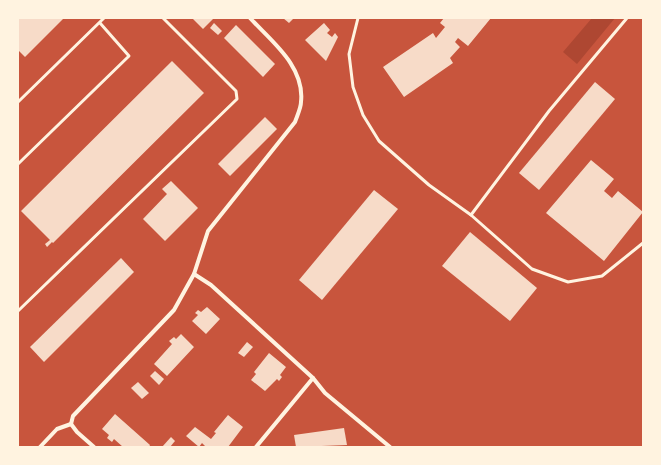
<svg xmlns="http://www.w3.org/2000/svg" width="661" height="465" font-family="'Noto Serif',serif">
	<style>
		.green { fill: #ae4732 }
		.building { fill: #f7dbc8 }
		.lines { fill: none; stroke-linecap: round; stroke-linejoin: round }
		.service { stroke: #fff3e0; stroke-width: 3 }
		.minor { stroke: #fff3e0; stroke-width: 4 }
	</style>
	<rect width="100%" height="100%" fill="#c8553d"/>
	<path class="green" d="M592 18H615L577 64 563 52Z"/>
	<g class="building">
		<path d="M18 18H64L25 57 18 50Z"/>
		<path d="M192 18H212L213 19 203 29Z"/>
		<path d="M283 18H294L289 23Z"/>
		<path d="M444 18H491L468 46 458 38 455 42 460 47 450 58 453 63 404 97 383 67 433 33 436 38 445 27 440 23Z"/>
		<path d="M214 23 222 31 218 35 210 28Z"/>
		<path d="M324 23 330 30 327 33 332 37 335 33 338 37 326 61 305 40Z"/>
		<path d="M236 25 275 64 263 77 224 38Z"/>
		<path d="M172 61 204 93 53 243 52 242 47 247 45 244 50 240 21 211Z"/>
		<path d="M595 82 615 99 539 190 519 173Z"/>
		<path d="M265 117 277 129 230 176 218 164Z"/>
		<path d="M591 160 614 179 604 191 612 198 618 191 643 212 604 261 546 213Z"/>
		<path d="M171 181 198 208 165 241 143 219 167 194 162 189Z"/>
		<path d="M374 190 398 209 322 300 299 280Z"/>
		<path d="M470 232 537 288 510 321 442 266Z"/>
		<path d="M121 258 134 272 44 362 30 347Z"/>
		<path d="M207 307 220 319 206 334 192 321 198 315 195 313 198 310 201 312Z"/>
		<path d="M181 334 194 347 167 376 154 364 172 344 169 341 174 337 176 339Z"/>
		<path d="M247 342 253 347 244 357 238 353Z"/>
		<path d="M269 353 286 367 280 375 282 377 279 381 277 379 265 391 251 380 256 374 254 372Z"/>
		<path d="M155 371 164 379 159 385 150 376Z"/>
		<path d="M138 382 149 393 142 399 131 388Z"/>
		<path d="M115 414 150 445 149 447H123L114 439 112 442 107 438 109 435 102 429Z"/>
		<path d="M228 415 243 427 228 447H206L202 443 199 447 186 436 195 427 211 439 216 433 214 432Z"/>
		<path d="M344 428 347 445 296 447 294 435Z"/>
		<path d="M171 437 175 441 170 447H162Z"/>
	</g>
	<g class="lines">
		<g class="service">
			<path d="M358 18 349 54 353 87 363 115 379 141 429 185 471 215 532 269 568 282 602 276 643 243"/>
			<path d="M18 102 104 18"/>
			<path d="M18 164 129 56 100 23"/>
			<path d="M471 215 549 111 627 18"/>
			<path d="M18 311 237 99 236 91 163 18"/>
		</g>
		<g class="minor">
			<path d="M194 274 211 285 313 378 325 393 390 447"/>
			<path d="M71 424 73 416 174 310 194 274 208 231 295 122C297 116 301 108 301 102 305 66 271 41 250 18"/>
			<path d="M71 424 77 432 94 447"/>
			<path d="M40 447 57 429 71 424"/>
			<path d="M256 447 313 378"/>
		</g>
	</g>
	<rect width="661" height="465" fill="none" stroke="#fff3e0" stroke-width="38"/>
</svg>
